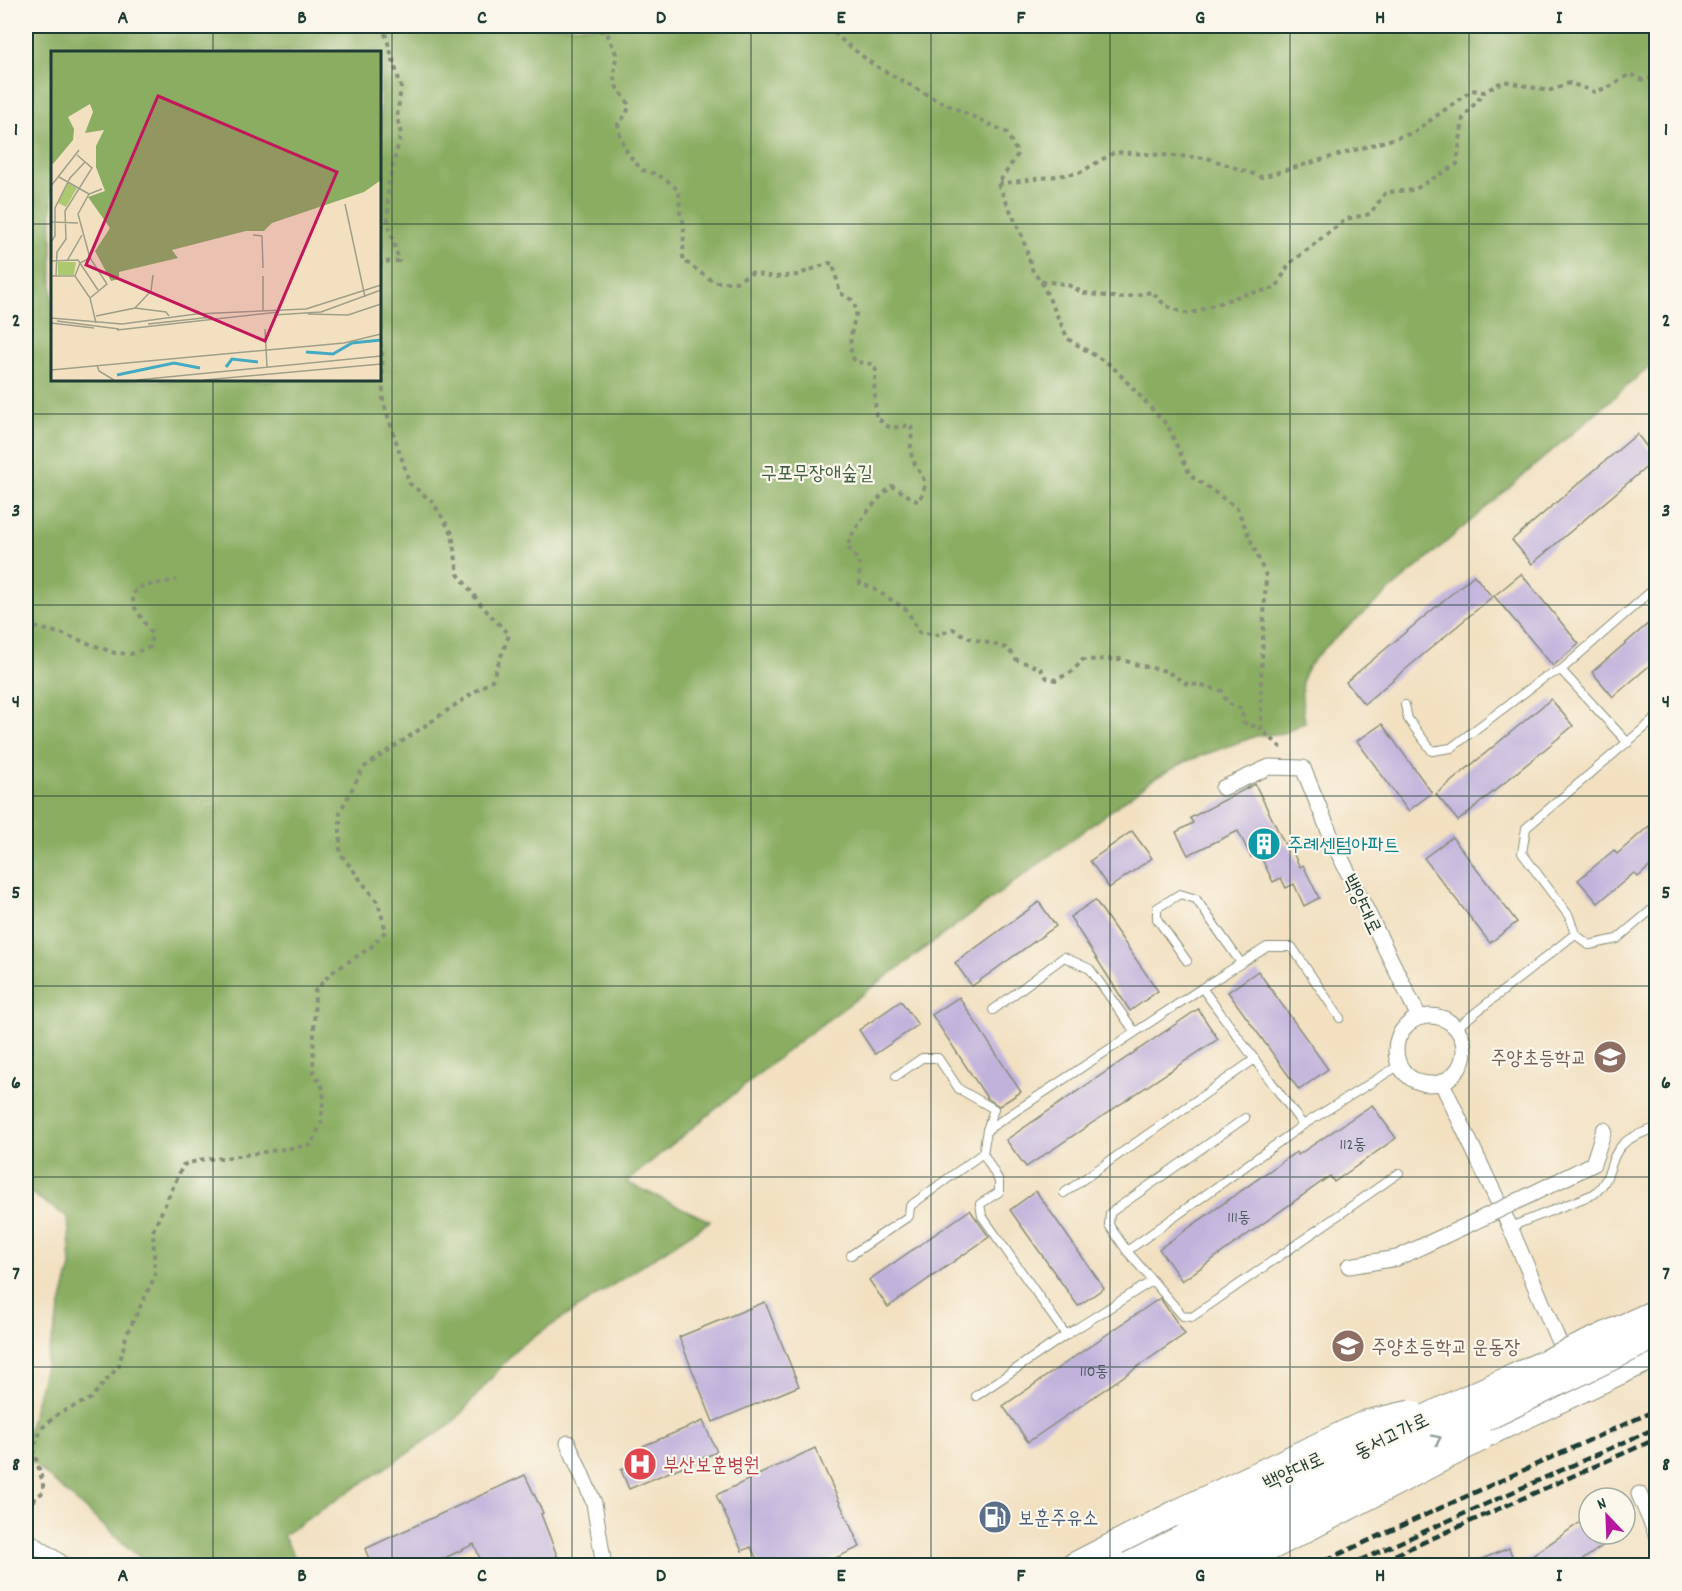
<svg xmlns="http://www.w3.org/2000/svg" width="1682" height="1591" font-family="Dekko,'Poor Story',sans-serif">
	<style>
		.forest { fill: #8aad62; stroke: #54754b; stroke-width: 1.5; fill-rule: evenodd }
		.building { fill: #c1b2dc }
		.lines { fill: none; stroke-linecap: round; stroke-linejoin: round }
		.lane-casing { stroke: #888e7a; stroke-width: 10 }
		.street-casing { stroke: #888e7a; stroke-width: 17 }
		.secondary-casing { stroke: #888e7a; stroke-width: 23 }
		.highway-casing { stroke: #888e7a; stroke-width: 29 }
		.path { stroke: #888e7a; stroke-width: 4; stroke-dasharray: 4.5 4.5; stroke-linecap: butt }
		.lane { stroke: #fff; stroke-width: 8 }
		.street { stroke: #fff; stroke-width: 15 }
		.secondary { stroke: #fff; stroke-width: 21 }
		.highway { stroke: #fff; stroke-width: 27 }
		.rail { stroke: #1f3d34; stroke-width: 4.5; stroke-dasharray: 9 4.5; stroke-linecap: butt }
		.street-bridge-casing { stroke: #888e7a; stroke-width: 17; stroke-linecap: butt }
		.highway-bridge-casing { stroke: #888e7a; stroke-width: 29; stroke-linecap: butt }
		.street-bridge { stroke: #fff; stroke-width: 15 }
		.highway-bridge { stroke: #fff; stroke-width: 27 }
		.oneway { stroke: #8f9e9a }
		.grid { fill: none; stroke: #1f3d34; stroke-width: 1.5; stroke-opacity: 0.55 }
		.labels { text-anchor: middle; stroke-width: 4.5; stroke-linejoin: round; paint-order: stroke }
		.number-label { font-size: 16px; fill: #485a5e }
		.park-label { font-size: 20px; fill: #426043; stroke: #fbf7ec }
		.culture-label { font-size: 20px; fill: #0d838f; stroke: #fbf7ec; text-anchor: start }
		.street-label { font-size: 20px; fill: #1f3d34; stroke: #fbf7ec }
		.education-label { font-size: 20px; fill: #785e54; stroke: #fbf7ec; text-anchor: end }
		.health-label { font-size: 20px; fill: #be3a42; stroke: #fbf7ec; text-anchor: start }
		.service-label { font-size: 20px; fill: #4e5e75; stroke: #fbf7ec; text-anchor: start }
		.inset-river { fill: none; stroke: #44aac4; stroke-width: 3 }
		.inset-road { fill: none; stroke: #9e9f89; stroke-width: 1.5 }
		.view { fill: #c2185b; fill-opacity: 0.15; stroke: #c2185b; stroke-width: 3 }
		.inset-edge { fill: none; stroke: #1f3d34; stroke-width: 3 }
		.neatline { fill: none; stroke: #1f3d34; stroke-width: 2 }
		.grid-label { font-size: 20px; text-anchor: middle; font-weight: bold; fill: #1f3d34 }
	</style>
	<rect width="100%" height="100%" fill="#fbf7ec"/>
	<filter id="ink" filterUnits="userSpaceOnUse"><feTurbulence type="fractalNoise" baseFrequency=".0167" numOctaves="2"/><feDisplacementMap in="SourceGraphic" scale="12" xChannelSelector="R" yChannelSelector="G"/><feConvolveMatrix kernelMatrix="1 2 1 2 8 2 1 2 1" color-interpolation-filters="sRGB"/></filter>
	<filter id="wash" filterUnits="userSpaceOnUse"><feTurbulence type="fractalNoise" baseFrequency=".008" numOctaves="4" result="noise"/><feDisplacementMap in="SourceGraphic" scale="24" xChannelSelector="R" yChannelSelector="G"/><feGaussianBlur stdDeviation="1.35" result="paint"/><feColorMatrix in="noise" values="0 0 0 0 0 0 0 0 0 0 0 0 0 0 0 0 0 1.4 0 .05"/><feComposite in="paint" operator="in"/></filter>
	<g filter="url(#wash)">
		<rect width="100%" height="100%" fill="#f2e0c1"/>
		<path class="forest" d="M26 26H1656V361L1343 631C1332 642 1306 663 1303 678 1300 692 1303 708 1305 722L1284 733 1256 736 1187 761 1155 778 798 1042 626 1182 710 1221 517 1348 452 1424 283 1535 299 1565H148L26 1457V1440L71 1266 68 1217 26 1190ZM52 52H380V380H52Z"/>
		<g id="blocks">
			<g class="building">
				<path d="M1637 434 1656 459 1532 564 1512 540Z"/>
				<path d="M1521 574 1579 644 1553 666 1494 596Z"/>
				<path d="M1474 575 1492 597 1364 704 1346 682Z"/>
				<path d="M1656 617V660L1613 697 1592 672Z"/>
				<path d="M1551 699 1573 726 1458 821 1436 794Z"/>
				<path d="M1382 724 1432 793 1408 811 1357 741Z"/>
				<path d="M1255 784 1285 845 1288 843 1300 867 1303 865 1319 898 1304 906 1294 884 1286 888 1281 878 1273 882 1259 853 1251 857 1238 831 1188 855 1176 832 1193 823 1190 818Z"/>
				<path d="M1649 826 1656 834V861L1638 877 1634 873 1598 903 1578 880 1614 850 1617 854Z"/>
				<path d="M1132 831 1152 858 1109 888 1090 861Z"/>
				<path d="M1452 837 1517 922 1490 943 1424 858Z"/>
				<path d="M1095 900 1158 991 1130 1011 1070 917Z"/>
				<path d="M1039 902 1056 926 972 986 955 963Z"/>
				<path d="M1258 971 1328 1069 1299 1090 1228 992Z"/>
				<path d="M959 997 1021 1092 999 1106 987 1098 932 1015Z"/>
				<path d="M901 1001 918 1025 875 1054 859 1030Z"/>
				<path d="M1198 1009 1218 1039 1026 1167 1006 1140Z"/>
				<path d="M1372 1105 1396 1138 1334 1182 1330 1176 1182 1281 1159 1249 1296 1152 1298 1155Z"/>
				<path d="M1036 1191 1104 1288 1078 1306 1010 1210Z"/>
				<path d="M970 1210 989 1237 888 1307 869 1280Z"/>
				<path d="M1160 1298 1185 1334 1028 1442 1003 1406Z"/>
				<path d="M765 1302 799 1386 713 1422 679 1337Z"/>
				<path d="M703 1421 717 1452 629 1489 621 1470 648 1459 643 1446Z"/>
				<path d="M815 1448 860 1547 818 1566H760L751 1547 742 1551 716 1495Z"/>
				<path d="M525 1475 543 1513 541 1514 561 1566H483L474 1544 428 1566H372L365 1549Z"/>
				<path d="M1589 1516V1534H1619L1574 1566H1518Z"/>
				<path d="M1509 1548 1516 1566H1467V1565Z"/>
			</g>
		</g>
	</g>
	<g filter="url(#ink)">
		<use href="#blocks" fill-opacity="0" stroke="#888e7a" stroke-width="1.5"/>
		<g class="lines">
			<defs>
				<g id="lane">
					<path d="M1561 670 1628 743"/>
					<path d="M1405 705 1408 719 1432 751 1451 748 1545 677 1561 670 1656 587"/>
					<path d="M1575 934 1589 945 1617 939 1656 906"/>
					<path d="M1187 961 1157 919V908L1180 894 1196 899 1241 963"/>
					<path d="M993 1010 1064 957 1090 969 1135 1032"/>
					<path d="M1456 1028 1575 934 1569 916 1522 853 1526 828 1656 718"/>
					<path d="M896 1076 922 1058H938L959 1089 994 1109 987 1130"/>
					<path d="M1245 1118 1110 1213 1109 1225 1127 1251 1303 1125 1398 1066"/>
					<path d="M1303 1125 1202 988 1267 947H1292L1340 1018"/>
					<path d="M983 1153 999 1181V1192L980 1204 982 1216 1066 1335"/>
					<path d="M1064 1193 1255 1059"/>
					<path d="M1510 1227 1594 1194C1613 1179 1608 1159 1622 1145 1630 1136 1645 1132 1656 1128"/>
					<path d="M1127 1251 1183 1316 1192 1317 1399 1173"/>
					<path d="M851 1255 909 1216 910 1206 983 1153 987 1130 1202 988"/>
					<path d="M976 1396 1066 1335 1152 1281"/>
				</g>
				<g id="street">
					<path d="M1223 788 1269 767 1303 768 1335 846 1419 1017"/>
					<circle cx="1430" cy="1050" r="34"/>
					<path d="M1442 1083 1510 1227 1566 1359"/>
					<path d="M1530 1195 1593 1164 1604 1130"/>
					<path d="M1349 1266 1397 1258 1474 1222"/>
					<path d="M568 1443 594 1503 604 1566"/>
					<path d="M1639 1494 1656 1534"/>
					<path d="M26 1539 66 1566"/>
				</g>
				<g id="secondary">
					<path d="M1468 1445 1656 1357"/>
					<path d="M1209 1566 1247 1548"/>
				</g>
				<path id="highway" d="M1075 1566 1178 1513"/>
			</defs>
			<use href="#lane" class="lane-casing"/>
			<use href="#street" class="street-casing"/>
			<use href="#secondary" class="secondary-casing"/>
			<use href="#highway" class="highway-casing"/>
			<g class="path">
				<path d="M595 26 596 31H606L616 54 614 77 616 86 629 104 627 113 618 124 620 136 628 154 642 170 656 174 668 181 679 191 680 213 684 224 683 260 714 282H736L751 273 775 277 797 275 829 263 833 264 840 293 852 300 857 311C853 325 845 350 856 362L872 364 877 372C872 383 876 403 876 417L890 428 911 425C913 435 910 445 911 453 916 476 934 477 918 502L892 486C874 501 856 525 847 546L859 562 860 584 871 587 907 610 919 632 937 635 953 629 969 638 1007 648 1017 660 1040 668 1047 678 1056 680 1073 671 1082 660 1121 659 1134 664 1166 671 1187 684 1199 685 1222 691 1227 703 1242 709 1243 722 1261 729"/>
				<path d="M828 26 844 42 874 65 933 98 1006 132 1018 154 998 184 1079 173 1115 152 1207 158 1262 177 1413 133 1472 90 1484 92 1504 81 1548 91 1570 83 1595 92 1611 86 1630 74 1643 80 1652 78 1656 73"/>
				<path d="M998 184 1022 236 1033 272 1041 281 1068 339 1112 366 1168 426 1190 475 1237 508 1266 576 1261 679V729L1284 750"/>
				<path d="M380 266 381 262 399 261 388 222V185L401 134 397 117 401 87 383 26"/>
				<path d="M1041 281 1066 284 1084 293 1120 298 1152 292 1166 306 1189 314 1242 295 1276 288 1289 264 1346 219 1370 214 1386 192 1414 190 1457 164 1463 118 1484 92"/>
				<path d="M26 625 63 634 115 653 131 654 150 647 152 634 135 608 132 595 139 587 177 580"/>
				<path d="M26 1507 43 1492V1483L33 1448 42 1428 58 1414 90 1399 119 1366 126 1336 155 1276 153 1231 183 1165 204 1159 224 1158 311 1145 321 1124 324 1090 313 1071 315 991 331 973 370 948 386 931 378 903 340 853V812L363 768 492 680 509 635 481 605 458 574 452 533 432 501 410 484 383 401 382 354 380 340"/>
			</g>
			<use href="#lane" class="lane"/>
			<use href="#street" class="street"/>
			<use href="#secondary" class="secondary"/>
			<use href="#highway" class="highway"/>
			<g class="rail">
				<path d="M1313 1566 1656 1410"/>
				<path d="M1347 1566 1656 1428"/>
				<path d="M1370 1566 1656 1439"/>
			</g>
			<defs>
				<path id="street-bridge" d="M1474 1222 1530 1195"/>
				<g id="highway-bridge">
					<path d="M1178 1513 1366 1424 1411 1414"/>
					<path d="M1129 1566 1308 1475 1456 1404 1656 1313"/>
					<path d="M1177 1566 1656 1335"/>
					<path d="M1233 1566 1480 1438"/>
				</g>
			</defs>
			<use href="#street-bridge" class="street-bridge-casing"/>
			<use href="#highway-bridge" class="highway-bridge-casing"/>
			<use href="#street-bridge" class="street-bridge"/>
			<use href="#highway-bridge" class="highway-bridge"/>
		</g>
		<defs><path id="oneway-chevron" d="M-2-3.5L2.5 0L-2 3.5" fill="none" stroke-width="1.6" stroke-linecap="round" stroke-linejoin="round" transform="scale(1.5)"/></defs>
		<use class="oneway" href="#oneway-chevron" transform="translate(1437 1439) rotate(-26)"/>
	</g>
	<path class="grid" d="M213 26V52M392 26V1566M572 26V1566M751 26V1566M931 26V1566M1110 26V1566M1290 26V1566M1469 26V1566M26 224H52M380 224H1656M213 380V1566M26 414H1656M26 605H1656M26 796H1656M26 986H1656M26 1177H1656M26 1367H1656"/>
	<defs>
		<symbol id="building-disc" viewBox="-11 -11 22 22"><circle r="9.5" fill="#0f9aa8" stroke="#fbf7ec"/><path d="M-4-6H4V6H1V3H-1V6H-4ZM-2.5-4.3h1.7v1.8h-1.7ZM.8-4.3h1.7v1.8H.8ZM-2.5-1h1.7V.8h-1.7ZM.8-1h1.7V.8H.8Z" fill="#fff"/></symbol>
		<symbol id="school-disc" viewBox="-11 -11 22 22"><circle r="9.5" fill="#8d6e63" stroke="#fbf7ec"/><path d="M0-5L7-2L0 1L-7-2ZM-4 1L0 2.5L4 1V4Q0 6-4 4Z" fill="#fff"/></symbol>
		<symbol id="hospital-disc" viewBox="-11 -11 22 22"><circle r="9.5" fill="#e0444e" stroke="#fbf7ec"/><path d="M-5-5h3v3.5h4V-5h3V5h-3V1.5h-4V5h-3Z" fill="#fff"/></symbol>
		<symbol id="fuel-disc" viewBox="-11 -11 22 22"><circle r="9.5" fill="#5c6f8a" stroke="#fbf7ec"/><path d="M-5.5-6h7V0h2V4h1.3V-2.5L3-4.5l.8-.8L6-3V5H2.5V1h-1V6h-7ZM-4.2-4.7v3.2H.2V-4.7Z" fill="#fff"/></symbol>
	</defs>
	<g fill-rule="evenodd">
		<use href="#building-disc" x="1245" y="825" width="38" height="38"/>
		<use href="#school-disc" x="1591" y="1038" width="38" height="38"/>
		<use href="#school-disc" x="1329" y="1327" width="38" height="38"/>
		<use href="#hospital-disc" x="621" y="1445" width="38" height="38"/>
		<use href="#fuel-disc" x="976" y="1498" width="38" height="38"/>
	</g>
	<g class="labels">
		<g class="number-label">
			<text x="1353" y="1149">112동</text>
			<text x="1239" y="1222">111동</text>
			<text x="1094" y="1376">110동</text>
		</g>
		<g class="park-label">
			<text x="817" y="479">구포무장애숲길</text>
		</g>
		<g class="culture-label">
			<text x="1287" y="851">주례센텀아파트</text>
		</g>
		<g class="street-label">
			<text transform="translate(1363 904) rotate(64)" y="7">백양대로</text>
			<text transform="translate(1391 1435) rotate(-26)" y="7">동서고가로</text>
			<text transform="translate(1293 1470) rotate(-25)" y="7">백양대로</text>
		</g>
		<g class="education-label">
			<text x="1587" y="1064">주양초등학교</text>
			<text x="1371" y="1353" text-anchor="start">주양초등학교 운동장</text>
		</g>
		<g class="health-label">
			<text x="663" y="1471">부산보훈병원</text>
		</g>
		<g class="service-label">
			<text x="1018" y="1524">보훈주유소</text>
		</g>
	</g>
	<g transform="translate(51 51)">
		<rect width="330" height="330" fill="#f2e0c1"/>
		<path d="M17 132 26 137 15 156 7 152ZM7 211H25L23 224H7Z" fill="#adc96f"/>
		<path d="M0 1H330V129L313 141 221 172 213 180H195L121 199 127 207 68 221V228L60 230 44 200 59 177 37 146 54 140 45 116V95L53 79 34 82 42 61 39 53 17 66 23 78 22 89 2 113 0 111Z" fill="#8aad62"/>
		<path class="inset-river" d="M255 301 282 303 301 292 330 289M175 316 181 308 207 311M66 324 123 312 149 317"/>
		<path class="inset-road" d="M8 126 38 143M0 135 28 99M294 153 314 246M0 171 27 172M202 184 211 185 212 217M0 191 4 185V157L19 127 34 111M0 210 27 209 47 239M16 210 31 184M0 225H24L39 247 45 272M5 225 6 201 15 188 14 160 41 117 26 104M24 225 29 212 39 207M212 225V259M39 247 56 233 39 207 27 163 38 143 51 138M84 257 115 261 118 265M257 263 297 264 330 253M223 264 270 261 330 239M45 265 84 257 100 240 102 224M0 267 71 273 145 263 255 258 330 234M6 270 68 278M0 272 43 277M97 273 161 266M214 278 216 316M66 279 228 261M46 314 48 320 63 329M0 319 293 292 330 283M86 329 330 305M153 329 330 313"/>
		<path class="view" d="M107 45 286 121 214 290 35 214Z"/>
		<rect width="330" height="330" class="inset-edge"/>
	</g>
	<rect width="1682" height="1591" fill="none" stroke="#fbf7ec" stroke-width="66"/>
	<g transform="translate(1607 1516) rotate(337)"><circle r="28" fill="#fbf7ec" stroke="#a3ada2" stroke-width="1.5"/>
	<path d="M0-4.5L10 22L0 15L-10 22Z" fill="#b5179e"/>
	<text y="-9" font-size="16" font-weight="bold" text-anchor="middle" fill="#1f3d34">N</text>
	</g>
	<rect x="33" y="33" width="1616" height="1525" class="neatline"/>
	<g class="grid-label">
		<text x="123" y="23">A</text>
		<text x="302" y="23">B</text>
		<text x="482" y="23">C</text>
		<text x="661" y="23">D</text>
		<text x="841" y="23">E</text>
		<text x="1021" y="23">F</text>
		<text x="1200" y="23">G</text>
		<text x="1380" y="23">H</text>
		<text x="1559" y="23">I</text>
		<text x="16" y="135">1</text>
		<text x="1666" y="135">1</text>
		<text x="16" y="326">2</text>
		<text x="1666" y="326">2</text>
		<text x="16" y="516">3</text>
		<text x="1666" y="516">3</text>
		<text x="16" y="707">4</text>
		<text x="1666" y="707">4</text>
		<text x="16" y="898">5</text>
		<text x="1666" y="898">5</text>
		<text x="16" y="1088">6</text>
		<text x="1666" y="1088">6</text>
		<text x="16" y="1279">7</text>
		<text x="1666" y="1279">7</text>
		<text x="16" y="1470">8</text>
		<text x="1666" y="1470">8</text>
		<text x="123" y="1581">A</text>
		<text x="302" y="1581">B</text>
		<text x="482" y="1581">C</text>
		<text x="661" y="1581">D</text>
		<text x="841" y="1581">E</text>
		<text x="1021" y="1581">F</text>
		<text x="1200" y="1581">G</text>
		<text x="1380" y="1581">H</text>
		<text x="1559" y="1581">I</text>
	</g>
</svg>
